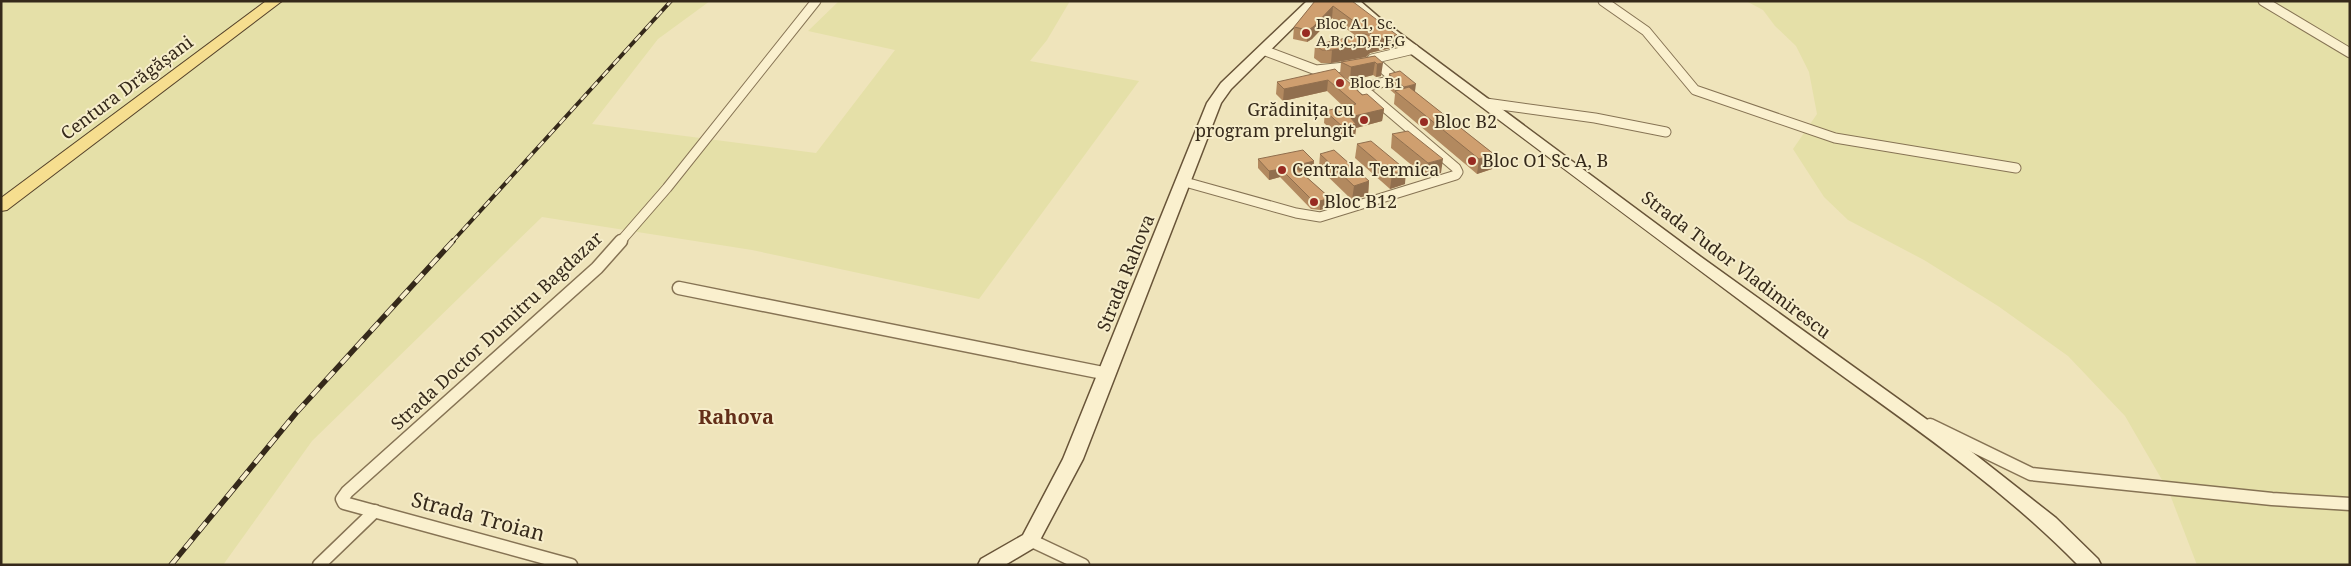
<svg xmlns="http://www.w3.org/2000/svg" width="2351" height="566" font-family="'Noto Serif',serif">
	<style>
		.farmland { fill: #e5e0a8 }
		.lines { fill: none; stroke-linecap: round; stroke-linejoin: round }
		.street-far1-casing { stroke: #867354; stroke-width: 11 }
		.street-casing { stroke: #867354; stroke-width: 15 }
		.secondary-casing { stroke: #685438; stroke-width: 3 }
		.primary-casing { stroke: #534029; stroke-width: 2 }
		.street-far1 { stroke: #faf0ce; stroke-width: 9 }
		.street { stroke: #faf0ce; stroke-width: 12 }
		.secondary { fill: #faf0ce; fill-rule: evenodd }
		.primary { fill: #f6de8f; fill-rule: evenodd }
		.rail-far1-casing { stroke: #35291a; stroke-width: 4 }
		.rail-casing { stroke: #35291a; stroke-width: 5.5 }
		.rail-far1 { stroke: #f6edca; stroke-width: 2.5; stroke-dasharray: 8; stroke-linecap: butt }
		.rail { stroke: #f6edca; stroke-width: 4; stroke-dasharray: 11; stroke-linecap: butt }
		.wall { fill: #b2895f }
		.shaded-wall { fill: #916f4e }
		.building { fill: #cf9f6f; stroke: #916f4e }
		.poi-dot { fill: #982b22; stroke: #f6edca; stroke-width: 2 }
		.labels { text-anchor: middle; stroke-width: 4; stroke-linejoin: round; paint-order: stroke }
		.far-poi-label { font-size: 15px; fill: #35291a; stroke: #f6edca; text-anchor: start }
		.street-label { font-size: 18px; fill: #35291a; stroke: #f6edca }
		.poi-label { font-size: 18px; fill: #35291a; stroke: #f6edca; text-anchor: start }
		.quarter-label { font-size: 20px; font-weight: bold; fill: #632e18; stroke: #f6edca }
		.near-street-label { font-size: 21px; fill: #35291a; stroke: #f6edca }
	</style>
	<rect width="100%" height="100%" fill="#efe4bb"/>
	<g class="farmland">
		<path d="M1 1H710L658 39 592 124 816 153 895 50 808 31 839 1H1070L1047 40 1030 61 1139 81 979 299 752 250 542 217 312 441 223 565H1Z"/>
		<path d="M1746 1H2350V565H2197L2169 492 2125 416 2068 356 1998 306 1924 260 1848 220 1824 197 1793 149 1817 114 1809 72 1796 46 1775 26 1763 10Z"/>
	</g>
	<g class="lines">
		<defs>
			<g id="street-far1">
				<path d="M1603 1 1646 31 1695 90 1835 138 2016 168"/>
				<path d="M2263 1 2350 53"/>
				<path d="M1263 50 1316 70 1355 66"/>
				<path d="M1486 103 1595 118 1666 132"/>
				<path d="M1185 182 1296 213 1320 217 1456 175 1458 172 1456 168 1362 88 1395 79 1372 59 1414 49"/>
				<path d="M620 242 667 188 816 1"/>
			</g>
			<g id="street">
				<path d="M679 288 1108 374"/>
				<path d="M1930 425 2031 474 2272 499 2350 504"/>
				<path d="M1030 540 1083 565"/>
				<path d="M319 565 375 511"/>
				<path d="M571 565 344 503 342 499 347 492 597 268 621 241"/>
			</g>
			<g id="secondary">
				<path d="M1307 1H1320L1231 89 1221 103 1083 459 1040 540 1037 546 1005 565H978L981 559 1023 535 1063 459 1207 103 1221 83Z"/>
				<path d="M1347 1H1360L1382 20 1701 257 1972 452 2056 518 2098 559 2101 565H2078C1992 477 1886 409 1788 336 1649 233 1511 129 1374 26Z"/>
			</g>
			<path id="primary" d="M266 1H282L7 210 1 211V198Z"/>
		</defs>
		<use href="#street-far1" class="street-far1-casing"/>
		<use href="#street" class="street-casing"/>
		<use href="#secondary" class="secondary-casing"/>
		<use href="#primary" class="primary-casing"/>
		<use href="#street-far1" class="street-far1"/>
		<use href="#street" class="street"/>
		<use href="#secondary" class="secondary"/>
		<use href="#primary" class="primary"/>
		<defs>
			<path id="rail-far1" d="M452 242 671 1"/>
			<path id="rail" d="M171 565 296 413 453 241"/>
		</defs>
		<use href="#rail-far1" class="rail-far1-casing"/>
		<use href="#rail" class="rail-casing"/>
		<use href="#rail-far1" class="rail-far1"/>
		<use href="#rail" class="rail"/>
	</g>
	<g class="wall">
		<path d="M1315 1H1352L1396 47 1370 53 1366 57 1331 63H1321L1314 58 1315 45 1356 36 1332 18 1312 39 1307 42 1293 39 1294 27Z"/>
		<path d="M1375 56 1381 76 1376 77 1373 75 1350 81 1343 77 1362 95 1384 109 1382 121 1356 128 1355 136 1342 139 1324 123 1325 111 1344 107 1327 91 1283 101 1276 94 1277 82 1340 74 1341 62Z"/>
		<path d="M1389 74 1415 92 1495 155 1492 169 1477 174 1394 104 1395 94 1388 88Z"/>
		<path d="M1392 134 1441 173 1426 177 1391 148Z"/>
		<path d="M1357 144 1405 184 1390 189 1355 158Z"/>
		<path d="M1320 154 1369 181 1368 195 1352 200 1319 168Z"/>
		<path d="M1258 159 1314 161 1313 170 1302 173 1330 198V207L1320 210 1311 209 1280 177 1269 180 1258 168Z"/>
	</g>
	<g class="shaded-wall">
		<path d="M1333 6 1332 18 1312 39 1307 42 1308 30Z"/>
		<path d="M1397 35 1396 47 1377 51 1378 39Z"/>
		<path d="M1378 38 1377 51 1370 53 1366 57 1331 63 1332 50Z"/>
		<path d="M1375 62 1373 75 1350 81 1351 67Z"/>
		<path d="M1383 63 1381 76 1376 77 1377 64Z"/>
		<path d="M1328 80 1327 91 1283 101 1284 89Z"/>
		<path d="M1416 84 1414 98 1403 97 1404 87Z"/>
		<path d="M1384 109 1382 121 1356 128 1355 136 1342 139 1343 127 1350 117Z"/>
		<path d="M1495 155 1492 169 1477 174 1479 159Z"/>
		<path d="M1443 159 1441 173 1426 177 1428 163Z"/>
		<path d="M1314 161 1313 170 1293 174 1294 166Z"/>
		<path d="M1281 169 1280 177 1269 180V171Z"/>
		<path d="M1406 170 1405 184 1390 189 1392 174Z"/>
		<path d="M1369 181 1368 195 1352 200 1354 186Z"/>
		<path d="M1330 198V207L1320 210V201Z"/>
	</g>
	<g class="building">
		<path d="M1315 1H1352L1397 35 1378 39 1333 6 1313 27 1308 30 1294 27Z"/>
		<path d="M1364 34 1378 38 1371 40 1367 44 1332 50H1322L1315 45Z"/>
		<path d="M1375 56 1383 63 1377 64 1375 62 1351 67 1341 62Z"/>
		<path d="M1335 69 1362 95 1367 94 1384 109 1350 117 1356 124 1343 127 1325 111 1356 104 1328 80 1284 89 1277 82Z"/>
		<path d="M1400 71 1416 84 1404 87 1389 74Z"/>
		<path d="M1409 87 1495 155 1479 159 1395 91Z"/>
		<path d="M1408 131 1443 159 1428 163 1392 134Z"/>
		<path d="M1371 141 1406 170 1392 174 1357 144Z"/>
		<path d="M1303 150 1314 161 1294 166 1330 198 1320 201 1312 200 1281 169 1269 171 1258 159Z"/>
		<path d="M1334 150 1369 181 1354 186 1320 154Z"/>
	</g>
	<g class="poi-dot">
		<circle cx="1306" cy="33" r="5"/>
		<circle cx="1340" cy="83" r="5"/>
		<circle cx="1364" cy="120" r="5"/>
		<circle cx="1424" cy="122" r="5"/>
		<circle cx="1472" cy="161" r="5"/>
		<circle cx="1282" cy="170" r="5"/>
		<circle cx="1314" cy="202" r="5"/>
	</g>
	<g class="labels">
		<g class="far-poi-label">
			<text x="1316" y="29">Bloc A1, Sc.<tspan x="1316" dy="17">A,B,C,D,E,F,G</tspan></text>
			<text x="1350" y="88">Bloc B1</text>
		</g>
		<g class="street-label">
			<text transform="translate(127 88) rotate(-37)" y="6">Centura Drăgășani</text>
			<text transform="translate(1736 265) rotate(37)" y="6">Strada Tudor Vladimirescu</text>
			<text transform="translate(1126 273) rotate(-68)" y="6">Strada Rahova</text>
			<text transform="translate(497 331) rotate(-43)" y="6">Strada Doctor Dumitru Bagdazar</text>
		</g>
		<g class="poi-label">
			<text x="1354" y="116" text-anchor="end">Grădinița cu<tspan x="1354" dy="21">program prelungit</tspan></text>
			<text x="1434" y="128">Bloc B2</text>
			<text x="1482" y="167">Bloc O1 Sc A, B</text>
			<text x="1292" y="176">Centrala Termica</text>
			<text x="1324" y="208">Bloc B12</text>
		</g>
		<g class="quarter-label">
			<text x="736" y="424">Rahova</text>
		</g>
		<g class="near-street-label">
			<text transform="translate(478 517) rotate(15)" y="7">Strada Troian</text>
		</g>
	</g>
	<rect width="2351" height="566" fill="none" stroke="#35291a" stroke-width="5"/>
</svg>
